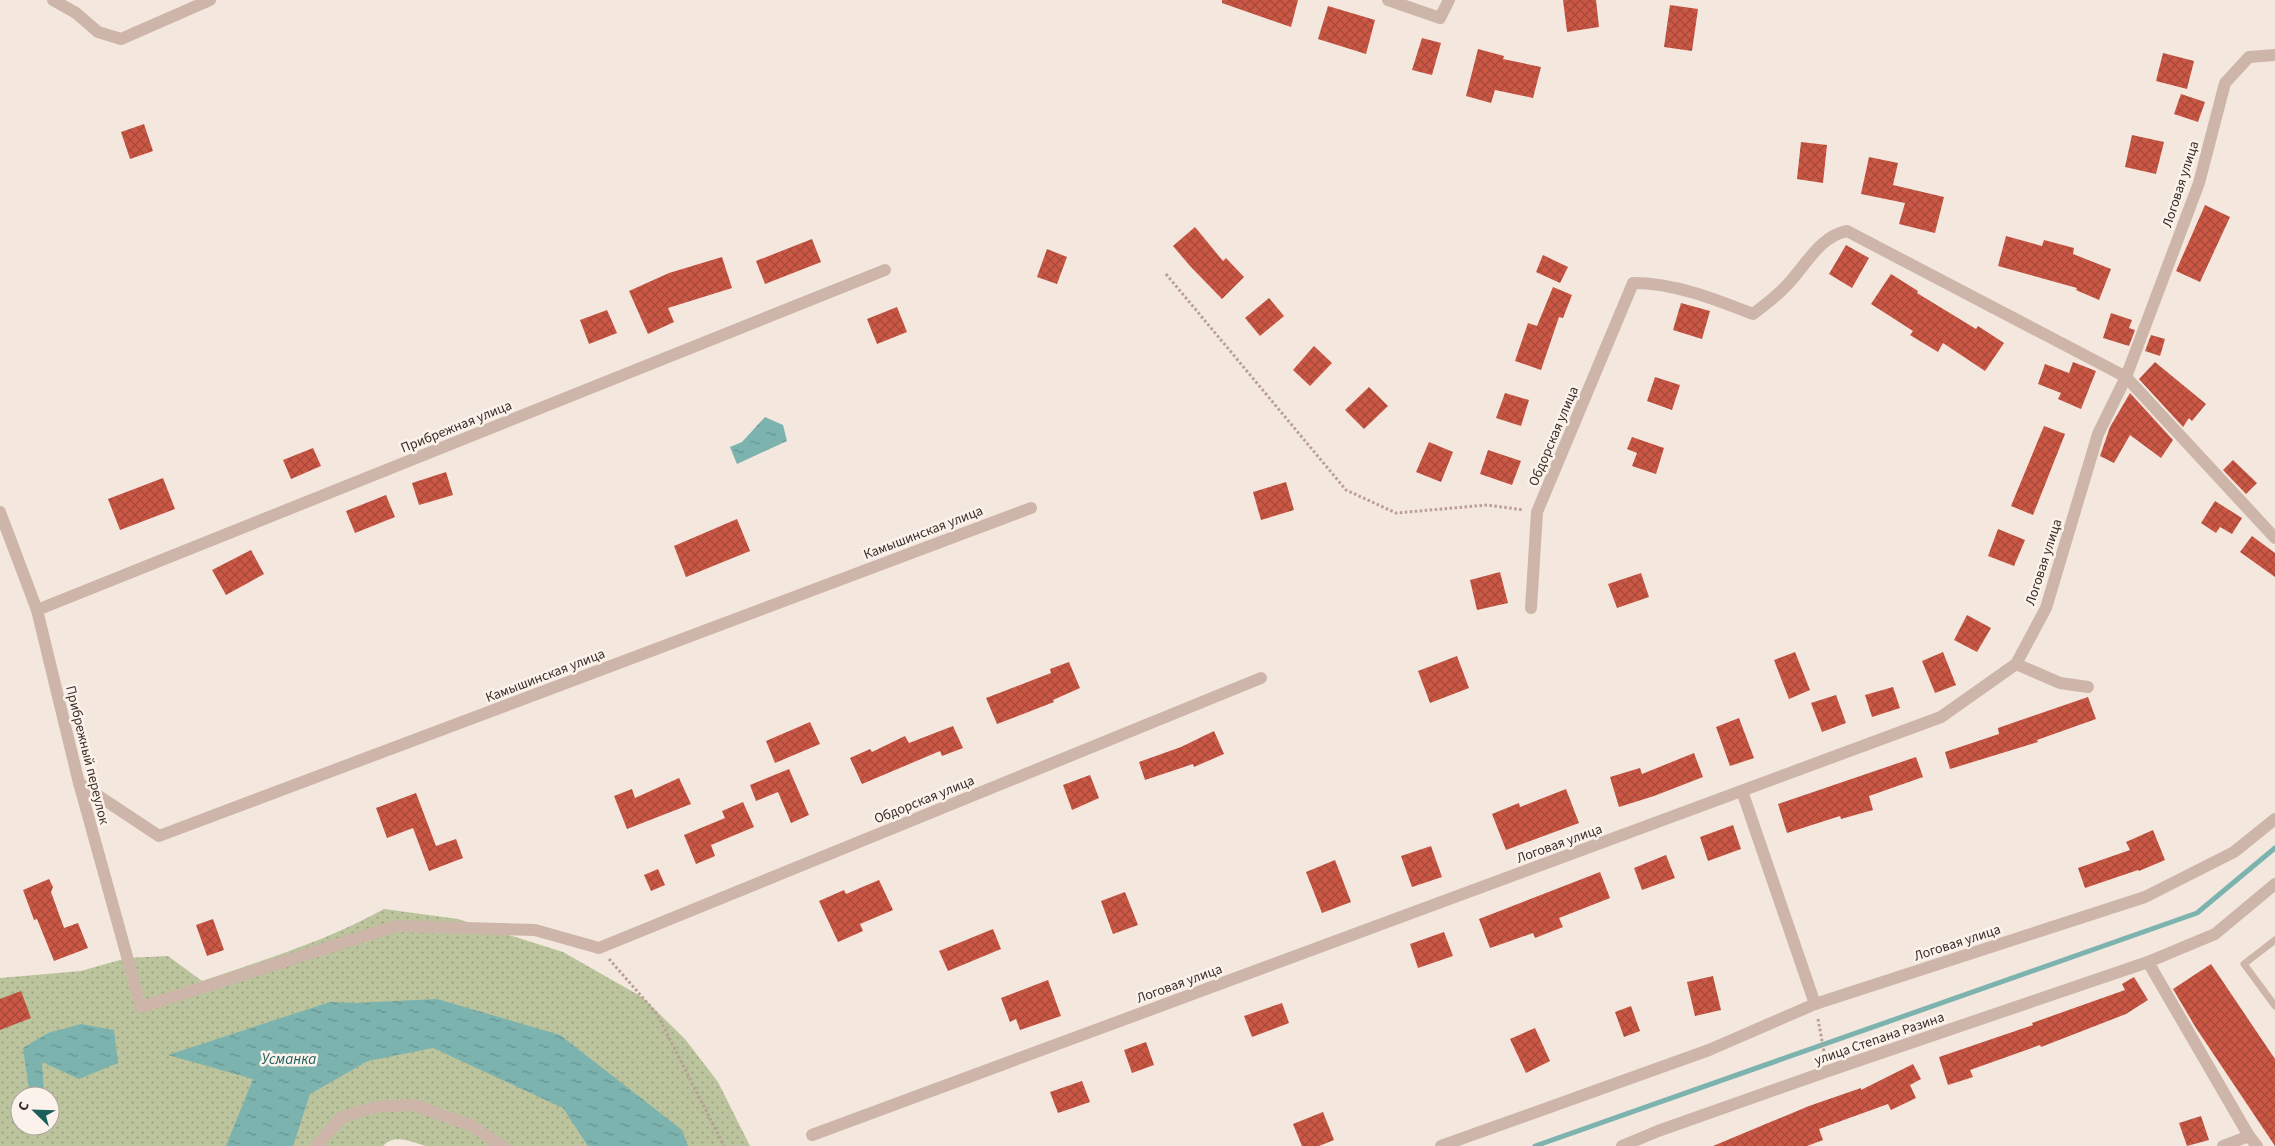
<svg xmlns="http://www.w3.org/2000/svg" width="2275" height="1146" font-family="'Source Sans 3',sans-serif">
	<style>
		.park { fill: url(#park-dots); fill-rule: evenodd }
		.water { fill: url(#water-ripples) }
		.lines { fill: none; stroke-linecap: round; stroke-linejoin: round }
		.stream { stroke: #7cb3af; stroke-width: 5 }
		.building { fill: url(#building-cross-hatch) }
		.path { stroke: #b99f93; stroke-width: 3; stroke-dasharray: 2.5 2.5; stroke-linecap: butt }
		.service { stroke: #cdb6a9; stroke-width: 7 }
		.minor { stroke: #cdb6a9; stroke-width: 12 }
		.labels { text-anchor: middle; stroke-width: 5; stroke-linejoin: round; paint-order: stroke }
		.street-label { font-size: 14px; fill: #3a2d29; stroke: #fbf2eb }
		.water-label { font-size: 15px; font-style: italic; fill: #1c5e5b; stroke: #fbf2eb }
	</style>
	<defs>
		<pattern id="park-dots" width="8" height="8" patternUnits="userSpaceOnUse" patternTransform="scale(1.25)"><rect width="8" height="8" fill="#bbc49d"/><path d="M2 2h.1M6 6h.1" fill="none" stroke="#99a080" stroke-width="1.8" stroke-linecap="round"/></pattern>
		<pattern id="water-ripples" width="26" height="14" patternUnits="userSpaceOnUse" patternTransform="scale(1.25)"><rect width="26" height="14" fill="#7cb3af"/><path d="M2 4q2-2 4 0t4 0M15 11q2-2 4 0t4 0" fill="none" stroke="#67928e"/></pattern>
		<pattern id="building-cross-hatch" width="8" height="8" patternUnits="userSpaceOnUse" patternTransform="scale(1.25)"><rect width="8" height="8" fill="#cb5745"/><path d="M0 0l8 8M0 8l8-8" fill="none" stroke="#a6483a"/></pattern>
	</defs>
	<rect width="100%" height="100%" fill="#f4e7de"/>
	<path class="park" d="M384 909 458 919 563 952 642 997 685 1039 718 1082 750 1146H426C411 1142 395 1133 383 1146H0V978L81 971 127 958 168 956 202 981C263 960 327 941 384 909ZM20 1096H50V1126H20Z"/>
	<g class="water">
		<path d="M765 417 783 425 787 441 737 464 730 447 742 442Z"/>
		<path d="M437 999 560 1035 682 1130 688 1146H588L563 1108 433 1048 368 1061 310 1094 293 1146H226L253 1079 168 1055 330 1002 356 1003Z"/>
		<path d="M81 1024 114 1030 118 1063 79 1079 42 1062 44 1093 30 1096 23 1048 48 1033Z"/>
	</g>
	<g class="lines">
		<path class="stream" d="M1535 1146 2197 913 2275 848"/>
	</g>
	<g class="building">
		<path d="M1222 0H1298L1291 27 1222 3Z"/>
		<path d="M1563 0H1596L1599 27 1567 32Z"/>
		<path d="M1670 5 1698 9 1692 51 1664 47Z"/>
		<path d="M1328 6 1375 20 1366 54 1318 39Z"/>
		<path d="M1422 38 1441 43 1432 75 1412 70Z"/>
		<path d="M1478 49 1504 56 1503 59 1541 67 1533 98 1495 90 1491 103 1466 96Z"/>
		<path d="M2163 53 2194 61 2187 89 2156 81Z"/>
		<path d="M2181 94 2205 102 2198 122 2174 114Z"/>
		<path d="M144 124 153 151 130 159 121 132Z"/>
		<path d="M2132 135 2164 142 2156 174 2125 167Z"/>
		<path d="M1801 142 1827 145 1823 183 1797 179Z"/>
		<path d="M1869 157 1898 163 1893 185 1944 197 1935 233 1899 224 1905 203 1861 194Z"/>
		<path d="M2205 205 2230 217 2200 282 2176 271Z"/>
		<path d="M1195 227 1223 261 1226 258 1244 277 1222 299 1190 266 1173 246Z"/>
		<path d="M2006 236 2042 246 2044 240 2074 248 2073 254 2111 269 2099 300 2076 290 2077 288 1998 266Z"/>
		<path d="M812 239 821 262 765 284 756 261Z"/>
		<path d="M1846 245 1869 258 1852 288 1829 274Z"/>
		<path d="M1047 249 1067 257 1057 284 1037 277Z"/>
		<path d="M1543 255 1568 267 1560 283 1536 272Z"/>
		<path d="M722 257 732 288 668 308 674 322 648 334 629 291 669 273Z"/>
		<path d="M1891 274 1918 291 1917 293 1976 329 1978 326 2004 343 1985 371 1943 343 1938 352 1910 335 1913 331 1871 304Z"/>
		<path d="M1553 287 1572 295 1563 318 1559 317 1541 370 1515 361 1528 323 1537 326Z"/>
		<path d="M1269 298 1284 316 1260 336 1245 318Z"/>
		<path d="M1681 303 1710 311 1702 339 1673 330Z"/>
		<path d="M897 307 907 332 877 344 867 319Z"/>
		<path d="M607 310 617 333 589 344 580 320Z"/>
		<path d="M2111 313 2132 320 2129 328 2135 330 2129 346 2103 338Z"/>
		<path d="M2151 335 2165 339 2160 356 2145 351Z"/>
		<path d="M1314 346 1332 363 1310 386 1293 370Z"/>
		<path d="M2073 362 2096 371 2081 409 2058 399 2061 393 2038 384 2045 364 2069 373Z"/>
		<path d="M2155 362 2206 404 2192 421 2189 418 2183 427 2139 379Z"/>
		<path d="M1655 377 1680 385 1672 410 1647 401Z"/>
		<path d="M1369 387 1388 406 1364 429 1345 410Z"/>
		<path d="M1505 393 1529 400 1521 426 1496 418Z"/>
		<path d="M2130 393 2173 440 2161 458 2130 435 2114 463 2100 456 2110 427Z"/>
		<path d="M2044 426 2065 434 2033 515 2011 506Z"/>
		<path d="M1632 437 1664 448 1656 474 1632 466 1637 453 1627 449Z"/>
		<path d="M1429 442 1453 452 1441 482 1416 472Z"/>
		<path d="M313 448 321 466 291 479 283 460Z"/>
		<path d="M1488 450 1521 461 1512 485 1480 474Z"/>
		<path d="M2233 460 2257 483 2246 494 2223 470Z"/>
		<path d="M446 472 453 495 419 505 412 483Z"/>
		<path d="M163 478 175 509 120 530 108 499Z"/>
		<path d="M1286 482 1294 510 1261 520 1253 492Z"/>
		<path d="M386 495 395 517 355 533 346 511Z"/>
		<path d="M2215 501 2242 518 2232 534 2220 527 2216 533 2201 523Z"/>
		<path d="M737 519 750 551 686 577 674 546Z"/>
		<path d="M1998 529 2025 540 2014 566 1988 556Z"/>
		<path d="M2252 536 2275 553V577L2240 552Z"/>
		<path d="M251 550 264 574 226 595 212 570Z"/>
		<path d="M1500 572 1508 603 1477 610 1470 580Z"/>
		<path d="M1641 573 1649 597 1617 608 1608 584Z"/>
		<path d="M1967 615 1991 628 1977 652 1954 640Z"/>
		<path d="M1795 652 1810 690 1789 699 1774 660Z"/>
		<path d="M1943 652 1956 685 1935 693 1922 661Z"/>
		<path d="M1457 656 1469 688 1430 703 1418 671Z"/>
		<path d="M1069 662 1080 688 1053 700 1054 702 997 724 986 698 1051 673 1050 669Z"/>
		<path d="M1893 687 1900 708 1872 717 1865 695Z"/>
		<path d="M1836 695 1846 723 1822 732 1811 703Z"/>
		<path d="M2088 697 2096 719 2037 740 2038 742 1950 769 1945 752 1999 734 1998 728Z"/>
		<path d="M1739 718 1754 758 1730 766 1716 727Z"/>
		<path d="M810 722 820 744 775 763 766 741Z"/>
		<path d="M953 726 963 748 942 756 940 751 862 784 850 758 870 749 872 752 905 736 909 743Z"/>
		<path d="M1214 731 1224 754 1194 767 1193 764 1145 780 1139 762 1181 747Z"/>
		<path d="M1694 753 1703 777 1654 796 1619 807 1610 777 1640 768 1642 774Z"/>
		<path d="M1916 757 1923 777 1869 796 1873 810 1841 819 1840 816 1787 833 1778 804Z"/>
		<path d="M789 769 809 815 791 823 778 792 756 801 750 785Z"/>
		<path d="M1090 775 1099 798 1072 810 1063 785Z"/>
		<path d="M679 778 691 804 627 829 614 796 632 789 635 798Z"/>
		<path d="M1566 789 1579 823 1506 850 1492 814 1519 803 1520 807Z"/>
		<path d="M416 793 436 846 456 839 463 858 429 871 413 828 387 838 376 808Z"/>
		<path d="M743 802 754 827 711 845 715 856 696 864 684 835 725 818 722 811Z"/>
		<path d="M1733 825 1741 849 1708 861 1700 837Z"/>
		<path d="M2153 830 2165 860 2139 871 2138 870 2085 888 2078 868 2130 850 2126 842Z"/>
		<path d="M1431 846 1442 877 1412 887 1401 856Z"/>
		<path d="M1666 855 1675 878 1642 890 1634 868Z"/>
		<path d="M1335 860 1351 902 1322 913 1306 872Z"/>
		<path d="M658 869 665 885 651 891 644 875Z"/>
		<path d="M1600 872 1610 898 1559 918 1563 927 1535 938 1533 933 1490 948 1479 919Z"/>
		<path d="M49 879 53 887 51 892 64 928 78 923 88 948 54 961 37 919 34 920 23 890Z"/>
		<path d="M879 880 893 910 860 924 863 931 838 942 819 901 844 890 846 894Z"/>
		<path d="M1125 892 1138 925 1113 934 1101 901Z"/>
		<path d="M213 919 224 950 207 956 196 925Z"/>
		<path d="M993 929 1001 949 948 971 939 951Z"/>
		<path d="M1444 932 1453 956 1418 968 1410 944Z"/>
		<path d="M2211 964 2275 1059V1146L2196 1028 2173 989Z"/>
		<path d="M1713 976 1721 1010 1695 1016 1687 982Z"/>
		<path d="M2134 977 2148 1000 2126 1014 2041 1047 2040 1045 1970 1070 1973 1077 1948 1085 1939 1057 2033 1025 2032 1023 2125 990 2122 984Z"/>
		<path d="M1048 980 1061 1016 1020 1030 1016 1019 1010 1022 1001 998Z"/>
		<path d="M21 991 31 1018 0 1030V999Z"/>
		<path d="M1282 1003 1289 1023 1252 1037 1244 1016Z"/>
		<path d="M1631 1006 1640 1031 1624 1037 1615 1012Z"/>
		<path d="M1535 1028 1550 1061 1526 1073 1510 1039Z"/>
		<path d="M1146 1042 1154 1065 1132 1073 1124 1050Z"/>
		<path d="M1913 1064 1921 1079 1910 1085 1916 1098 1891 1110 1888 1104 1819 1129 1823 1140 1807 1146H1713L1809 1106 1861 1088V1090Z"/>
		<path d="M1082 1081 1090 1102 1058 1113 1050 1092Z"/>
		<path d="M1323 1112 1334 1140 1319 1146H1302L1293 1124Z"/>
		<path d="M2201 1116 2209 1140 2187 1146 2179 1123Z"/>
	</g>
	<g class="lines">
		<g class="path">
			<path d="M1166 274 1346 490 1396 513 1487 505 1524 510"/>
			<path d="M609 959 657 1014 724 1146"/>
			<path d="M1818 1019 1825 1057"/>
		</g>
		<path class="service" d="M2275 940 2244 964 2275 1006"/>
		<g class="minor">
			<path d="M53 0 76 13 98 32 121 39 210 0"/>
			<path d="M1388 0 1440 18 1449 0"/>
			<path d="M0 512 37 610 79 783 141 1007 396 926 535 930 599 948 1261 678"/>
			<path d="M1531 608 1537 512 1633 283C1675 283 1715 299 1753 314 1765 305 1778 295 1788 284 1806 265 1820 236 1847 231L2126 377 2275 538"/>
			<path d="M37 610 885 270"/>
			<path d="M2016 664 2060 683 2088 687"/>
			<path d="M79 783 159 836 1031 508"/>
			<path d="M1742 791 1815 1004"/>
			<path d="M2148 962 2249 1136 2257 1146"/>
			<path d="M812 1135 1941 717 2016 664 2046 608 2098 434 2126 377 2199 183 2225 83 2249 57 2275 55"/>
			<path d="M316 1146 342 1117 376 1107 414 1105 470 1125 503 1146"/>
			<path d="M1441 1146 1709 1050 1815 1004 2145 897 2234 852 2275 819"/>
			<path d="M1622 1146 1658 1131 1828 1071 2148 962 2215 934 2275 884"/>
			<path d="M2223 1146 2249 1136"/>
		</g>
	</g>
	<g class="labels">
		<g class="street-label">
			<text transform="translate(2180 184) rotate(-72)" y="5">Логовая улица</text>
			<text transform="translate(456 426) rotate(-22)" y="5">Прибрежная улица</text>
			<text transform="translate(1553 436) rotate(-67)" y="5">Обдорская улица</text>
			<text transform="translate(923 532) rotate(-21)" y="5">Камышинская улица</text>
			<text transform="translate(2043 562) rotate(-72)" y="5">Логовая улица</text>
			<text transform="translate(545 675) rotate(-21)" y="5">Камышинская улица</text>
			<text transform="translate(88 755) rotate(76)" y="5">Прибрежный переулок</text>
			<text transform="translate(924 799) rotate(-22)" y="5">Обдорская улица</text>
			<text transform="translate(1559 843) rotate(-20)" y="5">Логовая улица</text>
			<text transform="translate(1957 942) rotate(-18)" y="5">Логовая улица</text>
			<text transform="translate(1179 983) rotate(-20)" y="5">Логовая улица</text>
			<text transform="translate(1879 1038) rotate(-19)" y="5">улица Степана Разина</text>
		</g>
		<g class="water-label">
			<text x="289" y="1064">Усманка</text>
		</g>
	</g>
	<g transform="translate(35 1111) rotate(293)"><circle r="24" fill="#fbf2eb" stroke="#aea39d"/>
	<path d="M0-4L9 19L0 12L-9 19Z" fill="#1c5e5b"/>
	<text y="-8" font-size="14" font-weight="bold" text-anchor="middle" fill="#3a2d29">С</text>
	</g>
</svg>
